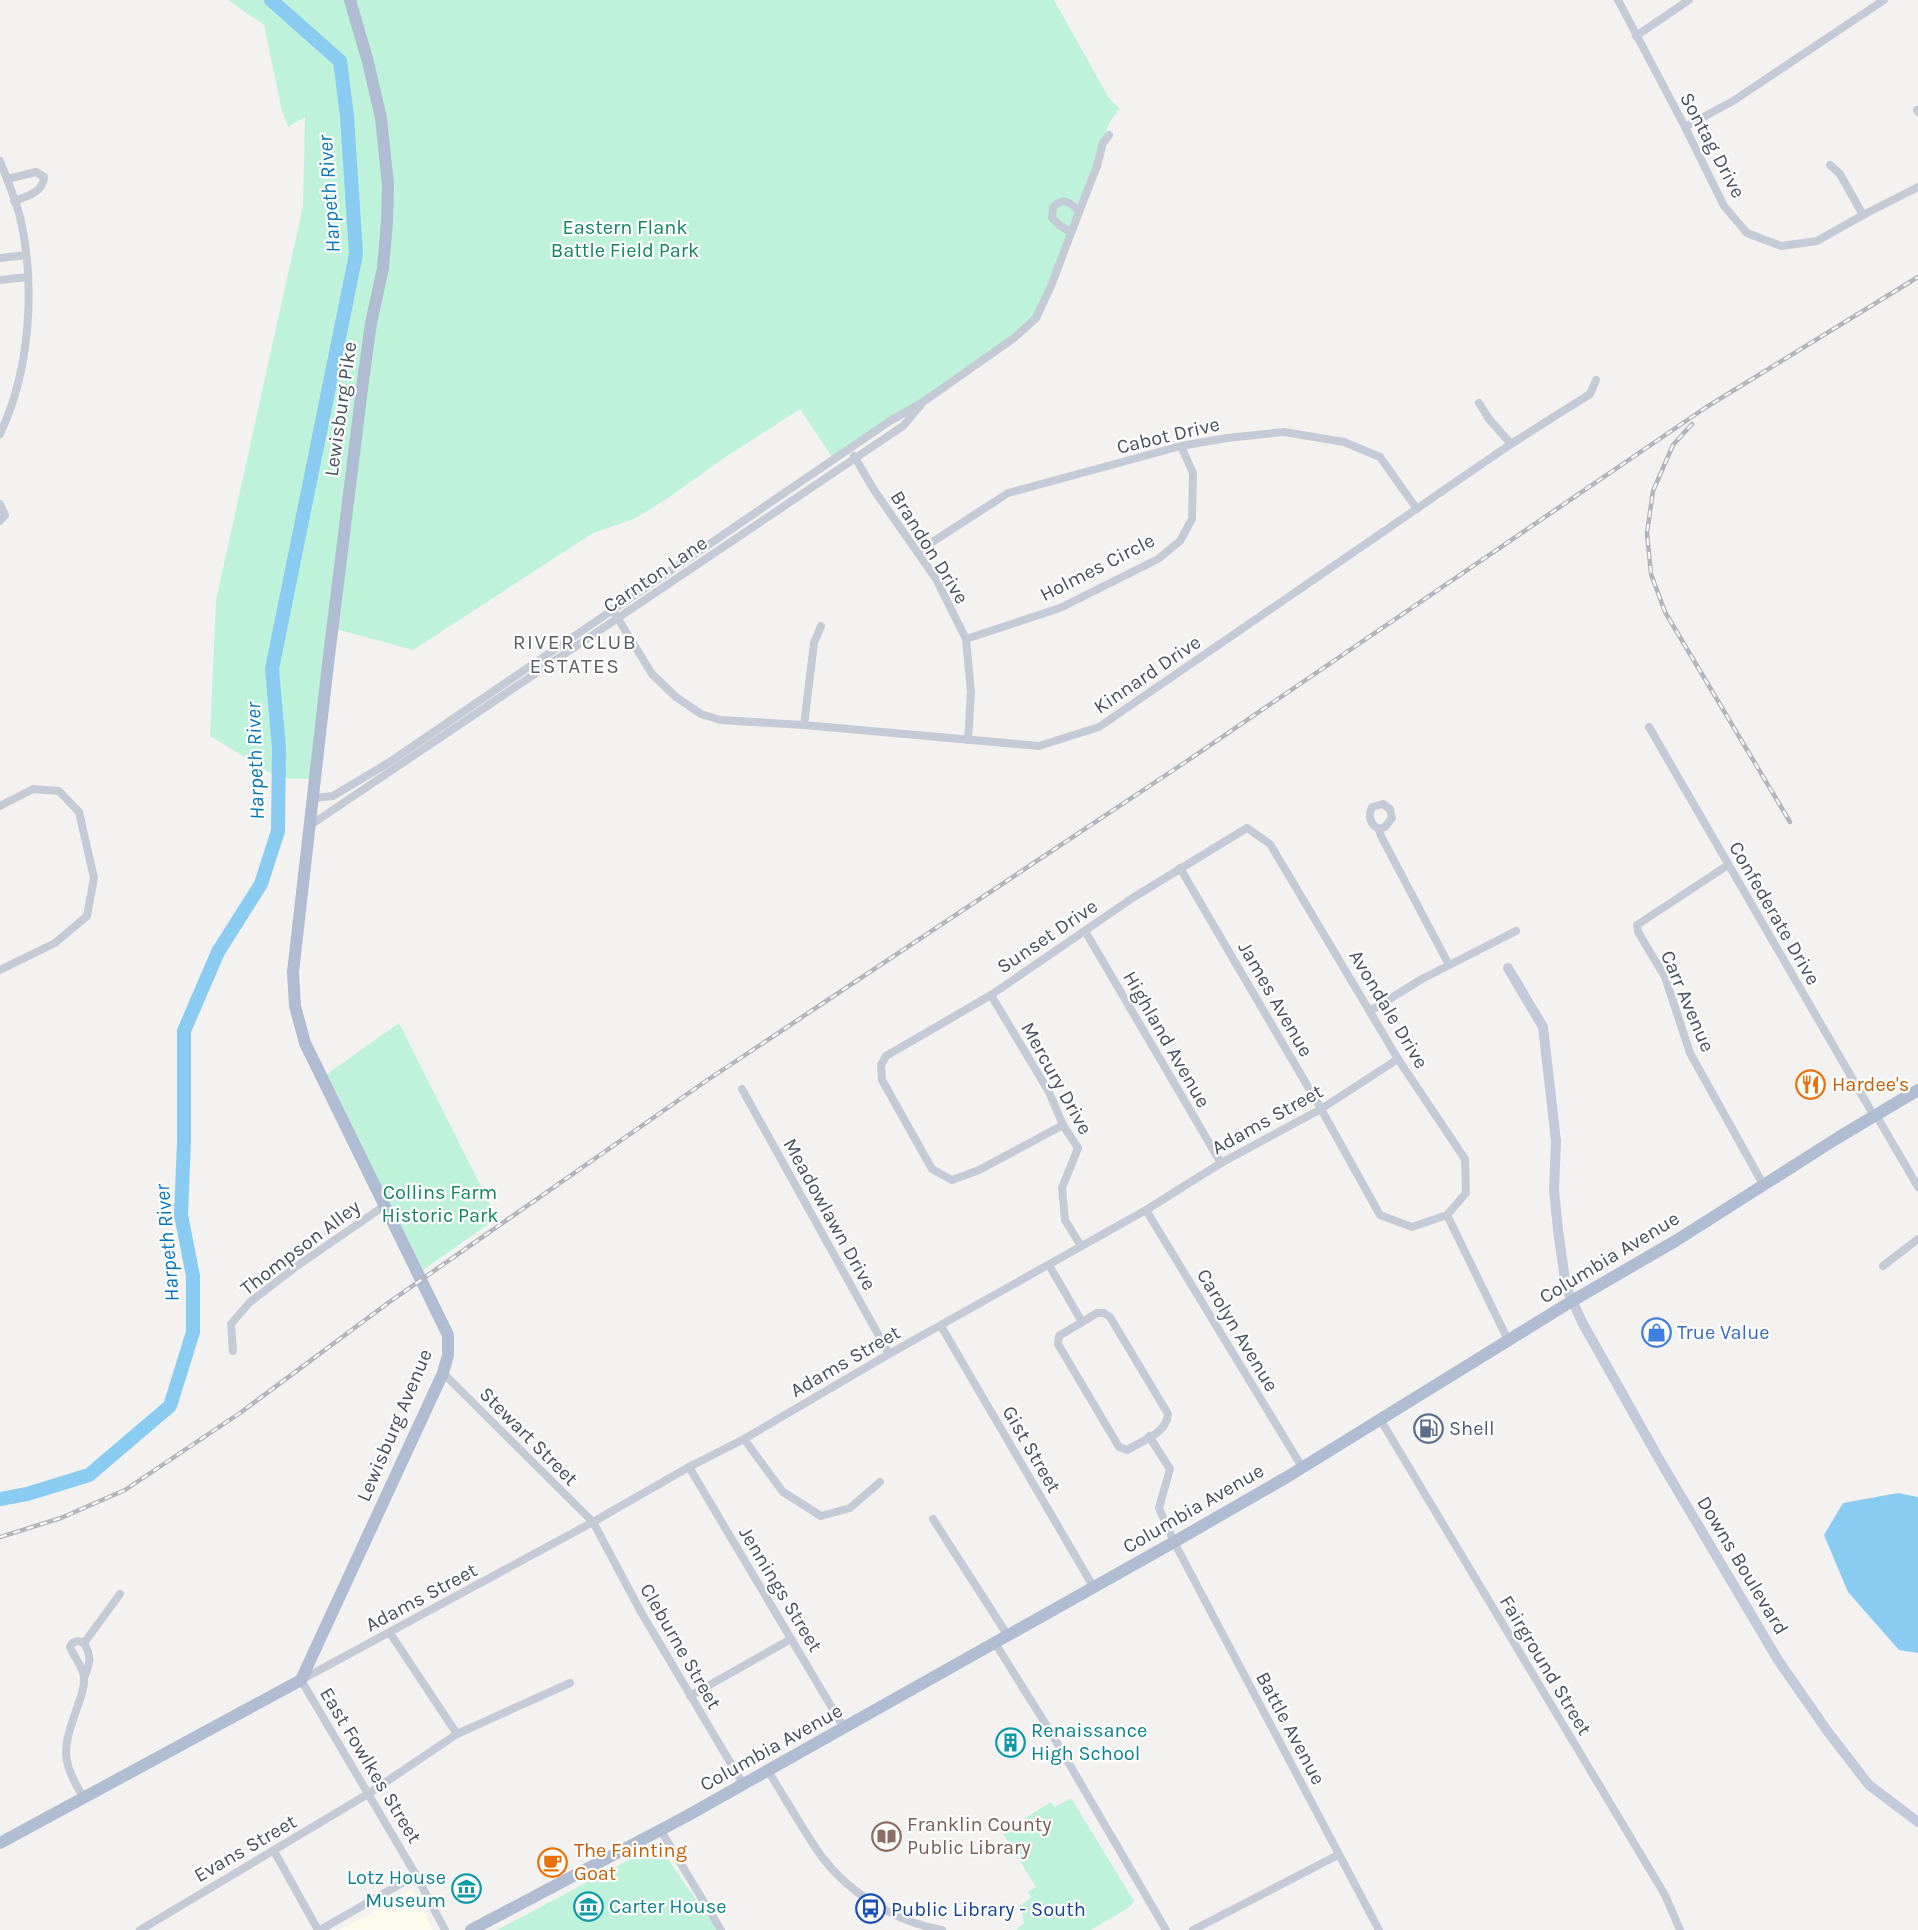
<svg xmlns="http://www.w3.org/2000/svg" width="1918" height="1930" font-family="Karla,sans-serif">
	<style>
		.commercial { fill: #fdfbec }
		.green { fill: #bff2da }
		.water { fill: #8accf1 }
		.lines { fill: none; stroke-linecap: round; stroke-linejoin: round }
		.river { stroke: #8accf1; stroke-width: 14 }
		.street { stroke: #c5cbd6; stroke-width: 8 }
		.secondary { stroke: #c3cbda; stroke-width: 10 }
		.primary { stroke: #b0bcd1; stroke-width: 12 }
		.rail-casing { stroke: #b3b5bc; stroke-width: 4.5 }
		.rail { stroke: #fff; stroke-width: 2; stroke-dasharray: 7; stroke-linecap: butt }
		.labels { text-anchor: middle; stroke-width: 4.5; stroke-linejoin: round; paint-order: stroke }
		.street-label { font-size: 20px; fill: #485160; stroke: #fff }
		.park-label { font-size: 20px; fill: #13875e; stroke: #fff }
		.food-label { font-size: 20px; fill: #c56008; stroke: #fff; text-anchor: start }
		.shop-label { font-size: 20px; fill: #366cbe; stroke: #fff; text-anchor: start }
		.service-label { font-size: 20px; fill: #4e5e75; stroke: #fff; text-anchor: start }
		.culture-label { font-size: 20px; fill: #0d838f; stroke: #fff; text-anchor: start }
		.education-label { font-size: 20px; fill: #785e54; stroke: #fff; text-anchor: start }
		.transit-label { font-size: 20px; fill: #164399; stroke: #fff; text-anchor: start }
		.water-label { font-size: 21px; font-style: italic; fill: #0677b5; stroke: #fff }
		.neighbourhood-label { font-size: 21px; letter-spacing: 1.5px; fill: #5d6067; stroke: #fff }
	</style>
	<rect width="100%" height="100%" fill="#f4f2f1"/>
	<path class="commercial" d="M412 1889 433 1930H339L368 1915Z"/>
	<g class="green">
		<path d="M228 0H1054L1109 98 1120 109C1110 119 1106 129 1103 143L1051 286 1028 325 834 460 800 409 721 460 668 498 634 519 593 533 413 650 332 628 314 779 279 778 210 736 216 600 303 206 305 117 288 127 282 111 264 25Z"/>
		<path d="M399 1023 497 1218 423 1270 327 1074Z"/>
		<path d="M1071 1798 1134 1901 1131 1906 1091 1930H1016L1024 1923 1022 1912 1019 1906 1031 1898 1028 1892 1036 1887 1002 1832 1051 1802 1055 1807Z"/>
		<path d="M655 1846 661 1849 717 1930H497Z"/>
	</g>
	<path class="water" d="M1898 1493 1918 1497V1653L1899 1650 1848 1592 1824 1535 1843 1503Z"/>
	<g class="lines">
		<path class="river" d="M0 1499 27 1494 89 1475 170 1406 193 1332V1276L181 1215 184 1141V1031L218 952 261 884 278 831 279 748 272 669 356 254 347 116 340 61 271 0"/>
		<g class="street">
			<path d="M1618 0 1685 127 1724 206 1747 233 1781 246 1817 241 1863 215 1918 187"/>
			<path d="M1636 36 1689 0"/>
			<path d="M1917 110 1918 112"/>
			<path d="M1685 127 1733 101 1884 0"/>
			<path d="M0 161C7 179 15 198 20 217 36 285 30 371 0 434"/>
			<path d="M1830 165 1840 174 1863 215"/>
			<path d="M7 179 36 172 44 177C43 193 27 196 14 201"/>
			<path d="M1079 212 1097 166 1103 143 1109 135"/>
			<path d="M0 258 26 255"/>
			<path d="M0 280 27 277"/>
			<path d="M1479 403 1489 419 1511 444"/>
			<path d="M854 456 874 490 936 579 966 639 971 693 968 740"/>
			<path d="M0 504 5 515 0 521"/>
			<path d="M917 552 1008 493 1181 446 1227 438 1284 432 1344 442 1380 457 1417 509"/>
			<path d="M612 609 652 674 676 697 701 714 720 720 804 725 1039 746 1099 727 1511 444 1590 394 1596 380"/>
			<path d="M966 639 1060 608 1158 559 1180 541 1192 519 1193 473 1181 446"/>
			<path d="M804 725 814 643 821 626"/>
			<path d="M1649 727 1874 1116"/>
			<path d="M314 798 333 796 388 763 890 421 923 402 1014 338 1036 318 1051 286 1079 212C1071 202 1063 197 1053 207L1052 218 1059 225 1071 232"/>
			<path d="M0 806 33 789 59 791 79 812 94 878 87 916 55 943 0 970"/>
			<path d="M309 826 903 426 920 406"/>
			<path d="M1379 829 1385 827 1392 818 1390 809 1383 804 1372 807C1368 816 1370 825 1379 829L1381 836 1449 965"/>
			<path d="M1728 865 1637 925 1638 932 1665 977 1690 1053 1764 1186"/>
			<path d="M1085 931 1221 1163"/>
			<path d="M991 995 1049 1092 1063 1125 1078 1148 1062 1188 1065 1220 1081 1246"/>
			<path d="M1370 1011 1422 979 1516 931"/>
			<path d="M742 1089 889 1354"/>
			<path d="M1876 1115 1918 1187"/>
			<path d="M1063 1125 979 1170 952 1180 932 1169 882 1080 881 1065 886 1056 991 995 1134 897 1247 828 1270 844 1398 1059 1465 1159 1466 1193 1447 1215 1412 1227 1380 1215 1321 1109 1180 868"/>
			<path d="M1146 1210 1302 1467"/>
			<path d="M1447 1215 1508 1340"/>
			<path d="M1049 1265 1082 1322"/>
			<path d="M1883 1266 1918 1239"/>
			<path d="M1097 1313H1104L1110 1317 1168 1414C1167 1433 1142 1441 1127 1450L1119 1447 1058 1344 1059 1336Z"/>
			<path d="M941 1326 1094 1588"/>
			<path d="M233 1351 231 1324 250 1302 297 1266 384 1206"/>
			<path d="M443 1373 593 1522 641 1612 743 1784"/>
			<path d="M1380 1419 1665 1895 1680 1930"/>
			<path d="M1149 1436 1170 1469 1159 1508 1174 1542 1379 1930"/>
			<path d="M744 1439 783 1492 821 1516 850 1508 880 1482"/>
			<path d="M689 1467 844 1728"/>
			<path d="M933 1519 1008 1636"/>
			<path d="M390 1633 457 1734"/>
			<path d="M84 1643 120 1594"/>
			<path d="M995 1643 1050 1731 1166 1930"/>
			<path d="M690 1696 791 1639"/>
			<path d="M768 1771C786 1799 802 1829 822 1857 850 1894 896 1922 942 1930"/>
			<path d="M84 1798C58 1758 64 1746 78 1705 81 1697 85 1686 84 1677 83 1667 74 1657 70 1647L72 1643 78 1641 84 1643C92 1657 90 1663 84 1678"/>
			<path d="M661 1831 721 1930"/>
			<path d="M274 1851 318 1930"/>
			<path d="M140 1930 368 1794 457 1734 570 1683"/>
			<path d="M320 1930 416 1875"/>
			<path d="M445 1930 416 1875 301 1680 593 1522 689 1467 744 1439 889 1354 1146 1210 1221 1163 1321 1109 1398 1059"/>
			<path d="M1193 1930 1338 1855"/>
		</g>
		<path class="secondary" d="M1508 968 1543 1027 1556 1141 1554 1190 1558 1230 1566 1287 1582 1322 1659 1459 1778 1660 1828 1732 1869 1785 1918 1822"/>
		<g class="primary">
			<path d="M0 1843 301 1680 443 1373 448 1355V1335L305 1043 295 1006 293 972 328 664 363 381 371 323 383 268 387 222 388 185 381 118 368 62 350 0"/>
			<path d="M471 1930 685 1817 1174 1542 1287 1477 1572 1301 1677 1240 1839 1137 1918 1090"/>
		</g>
		<defs>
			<g id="rail">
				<path d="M1692 424 1673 445 1653 491 1647 533 1651 574 1665 612 1790 822"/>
				<path d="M0 1537 61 1518 125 1490 240 1413 388 1303 706 1081 1181 765 1705 408 1918 277"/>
			</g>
		</defs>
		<use href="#rail" class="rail-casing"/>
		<use href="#rail" class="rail"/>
	</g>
	<defs>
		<symbol id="restaurant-ring" viewBox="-11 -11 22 22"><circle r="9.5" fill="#fff" stroke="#e8710a" stroke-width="1.5"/><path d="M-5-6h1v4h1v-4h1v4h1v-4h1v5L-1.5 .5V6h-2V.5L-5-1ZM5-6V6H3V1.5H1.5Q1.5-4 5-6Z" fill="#e8710a"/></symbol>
		<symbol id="shop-ring" viewBox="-11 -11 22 22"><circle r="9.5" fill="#fff" stroke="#3f7fe0" stroke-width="1.5"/><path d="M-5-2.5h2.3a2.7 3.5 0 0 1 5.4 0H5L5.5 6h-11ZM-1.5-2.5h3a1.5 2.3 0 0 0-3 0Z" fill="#3f7fe0"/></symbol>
		<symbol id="fuel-ring" viewBox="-11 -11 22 22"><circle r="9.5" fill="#fff" stroke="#5c6f8a" stroke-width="1.5"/><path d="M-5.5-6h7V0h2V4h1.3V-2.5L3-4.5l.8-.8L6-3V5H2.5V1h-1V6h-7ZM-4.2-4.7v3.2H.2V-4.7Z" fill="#5c6f8a"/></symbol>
		<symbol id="building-ring" viewBox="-11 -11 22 22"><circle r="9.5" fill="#fff" stroke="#0f9aa8" stroke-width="1.5"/><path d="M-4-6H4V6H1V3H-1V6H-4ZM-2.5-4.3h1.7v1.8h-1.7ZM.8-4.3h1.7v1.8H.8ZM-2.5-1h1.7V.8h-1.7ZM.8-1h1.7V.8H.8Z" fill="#0f9aa8"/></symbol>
		<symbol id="library-ring" viewBox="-11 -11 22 22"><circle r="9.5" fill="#fff" stroke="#8d6e63" stroke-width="1.5"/><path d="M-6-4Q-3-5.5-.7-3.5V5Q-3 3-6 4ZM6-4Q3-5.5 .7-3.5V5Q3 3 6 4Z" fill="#8d6e63"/></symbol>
		<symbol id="cafe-ring" viewBox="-11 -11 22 22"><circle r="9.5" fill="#fff" stroke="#e8710a" stroke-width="1.5"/><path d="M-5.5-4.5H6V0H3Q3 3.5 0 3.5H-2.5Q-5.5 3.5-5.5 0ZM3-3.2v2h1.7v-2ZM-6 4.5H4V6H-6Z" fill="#e8710a"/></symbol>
		<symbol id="museum-ring" viewBox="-11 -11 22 22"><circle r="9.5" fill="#fff" stroke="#0f9aa8" stroke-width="1.5"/><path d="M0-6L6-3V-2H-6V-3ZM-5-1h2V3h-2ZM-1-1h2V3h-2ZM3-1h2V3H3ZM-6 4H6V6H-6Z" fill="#0f9aa8"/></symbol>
		<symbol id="bus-ring" viewBox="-11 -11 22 22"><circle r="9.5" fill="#fff" stroke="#1a4fb4" stroke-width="1.5"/><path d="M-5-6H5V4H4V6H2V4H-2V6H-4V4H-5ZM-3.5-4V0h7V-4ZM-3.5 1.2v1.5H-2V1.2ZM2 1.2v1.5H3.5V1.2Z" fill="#1a4fb4"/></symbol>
	</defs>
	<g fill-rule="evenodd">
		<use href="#restaurant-ring" x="1794" y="1068" width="33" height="33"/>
		<use href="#shop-ring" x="1640" y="1316" width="33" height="33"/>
		<use href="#fuel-ring" x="1412" y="1412" width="33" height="33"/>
		<use href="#building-ring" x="994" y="1726" width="33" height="33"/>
		<use href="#library-ring" x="870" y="1820" width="33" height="33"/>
		<use href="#cafe-ring" x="536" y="1846" width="33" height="33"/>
		<use href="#museum-ring" x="450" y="1872" width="33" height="33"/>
		<use href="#museum-ring" x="572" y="1890" width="33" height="33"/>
		<use href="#bus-ring" x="854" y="1892" width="33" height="33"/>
	</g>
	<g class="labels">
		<g class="street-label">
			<text transform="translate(1713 145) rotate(62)" y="7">Sontag Drive</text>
			<text transform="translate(340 409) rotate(-82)" y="7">Lewisburg Pike</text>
			<text transform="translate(1168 435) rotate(-13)" y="7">Cabot Drive</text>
			<text transform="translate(930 547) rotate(58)" y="7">Brandon Drive</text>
			<text transform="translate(1097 567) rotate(-27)" y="7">Holmes Circle</text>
			<text transform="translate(655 574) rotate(-34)" y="7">Carnton Lane</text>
			<text transform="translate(1147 674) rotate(-34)" y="7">Kinnard Drive</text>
			<text transform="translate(1775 913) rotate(60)" y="7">Confederate Drive</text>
			<text transform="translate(1047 936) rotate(-34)" y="7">Sunset Drive</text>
			<text transform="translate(1276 999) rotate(60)" y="7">James Avenue</text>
			<text transform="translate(1688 1001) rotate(67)" y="7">Carr Avenue</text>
			<text transform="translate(1389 1009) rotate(59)" y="7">Avondale Drive</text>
			<text transform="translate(1167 1039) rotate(60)" y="7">Highland Avenue</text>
			<text transform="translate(1057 1078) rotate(61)" y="7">Mercury Drive</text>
			<text transform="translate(1267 1119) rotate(-29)" y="7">Adams Street</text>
			<text transform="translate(830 1214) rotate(61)" y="7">Meadowlawn Drive</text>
			<text transform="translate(300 1247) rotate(-37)" y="7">Thompson Alley</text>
			<text transform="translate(1609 1257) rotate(-31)" y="7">Columbia Avenue</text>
			<text transform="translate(1238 1330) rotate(59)" y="7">Carolyn Avenue</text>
			<text transform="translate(845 1361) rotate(-30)" y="7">Adams Street</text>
			<text transform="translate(394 1425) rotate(-67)" y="7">Lewisburg Avenue</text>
			<text transform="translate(529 1436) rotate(45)" y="7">Stewart Street</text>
			<text transform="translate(1032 1449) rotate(60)" y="7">Gist Street</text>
			<text transform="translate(1193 1508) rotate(-30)" y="7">Columbia Avenue</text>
			<text transform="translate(1743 1565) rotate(59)" y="7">Downs Boulevard</text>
			<text transform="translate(781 1589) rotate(59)" y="7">Jennings Street</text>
			<text transform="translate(421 1597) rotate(-28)" y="7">Adams Street</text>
			<text transform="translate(681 1646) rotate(60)" y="7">Cleburne Street</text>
			<text transform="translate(1546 1665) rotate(59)" y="7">Fairground Street</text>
			<text transform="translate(1291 1728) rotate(62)" y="7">Battle Avenue</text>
			<text transform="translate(771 1747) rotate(-29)" y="7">Columbia Avenue</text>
			<text transform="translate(371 1765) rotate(59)" y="7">East Fowlkes Street</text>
			<text transform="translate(245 1848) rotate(-30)" y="7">Evans Street</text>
		</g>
		<g class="park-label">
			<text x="625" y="234">Eastern Flank<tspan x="625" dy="23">Battle Field Park</tspan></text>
			<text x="440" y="1199">Collins Farm<tspan x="440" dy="23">Historic Park</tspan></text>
		</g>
		<g class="food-label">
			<text x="1832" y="1091">Hardee's</text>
			<text x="574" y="1857">The Fainting<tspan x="574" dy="23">Goat</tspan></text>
		</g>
		<g class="shop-label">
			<text x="1677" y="1339">True Value</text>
		</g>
		<g class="service-label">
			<text x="1449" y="1435">Shell</text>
		</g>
		<g class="culture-label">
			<text x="1031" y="1737">Renaissance<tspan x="1031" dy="23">High School</tspan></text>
			<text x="446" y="1884" text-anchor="end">Lotz House<tspan x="446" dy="23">Museum</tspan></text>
			<text x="609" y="1913">Carter House</text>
		</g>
		<g class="education-label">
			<text x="907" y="1831">Franklin County<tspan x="907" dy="23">Public Library</tspan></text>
		</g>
		<g class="transit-label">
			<text x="891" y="1916">Public Library - South</text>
		</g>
		<g class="water-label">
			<text transform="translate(329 194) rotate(-94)" y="7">Harpeth River</text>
			<text transform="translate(255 761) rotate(-92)" y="7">Harpeth River</text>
			<text transform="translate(167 1243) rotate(-95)" y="7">Harpeth River</text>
		</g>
		<g class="neighbourhood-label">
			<text x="575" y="649">RIVER CLUB<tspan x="575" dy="24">ESTATES</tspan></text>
		</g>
	</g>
</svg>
